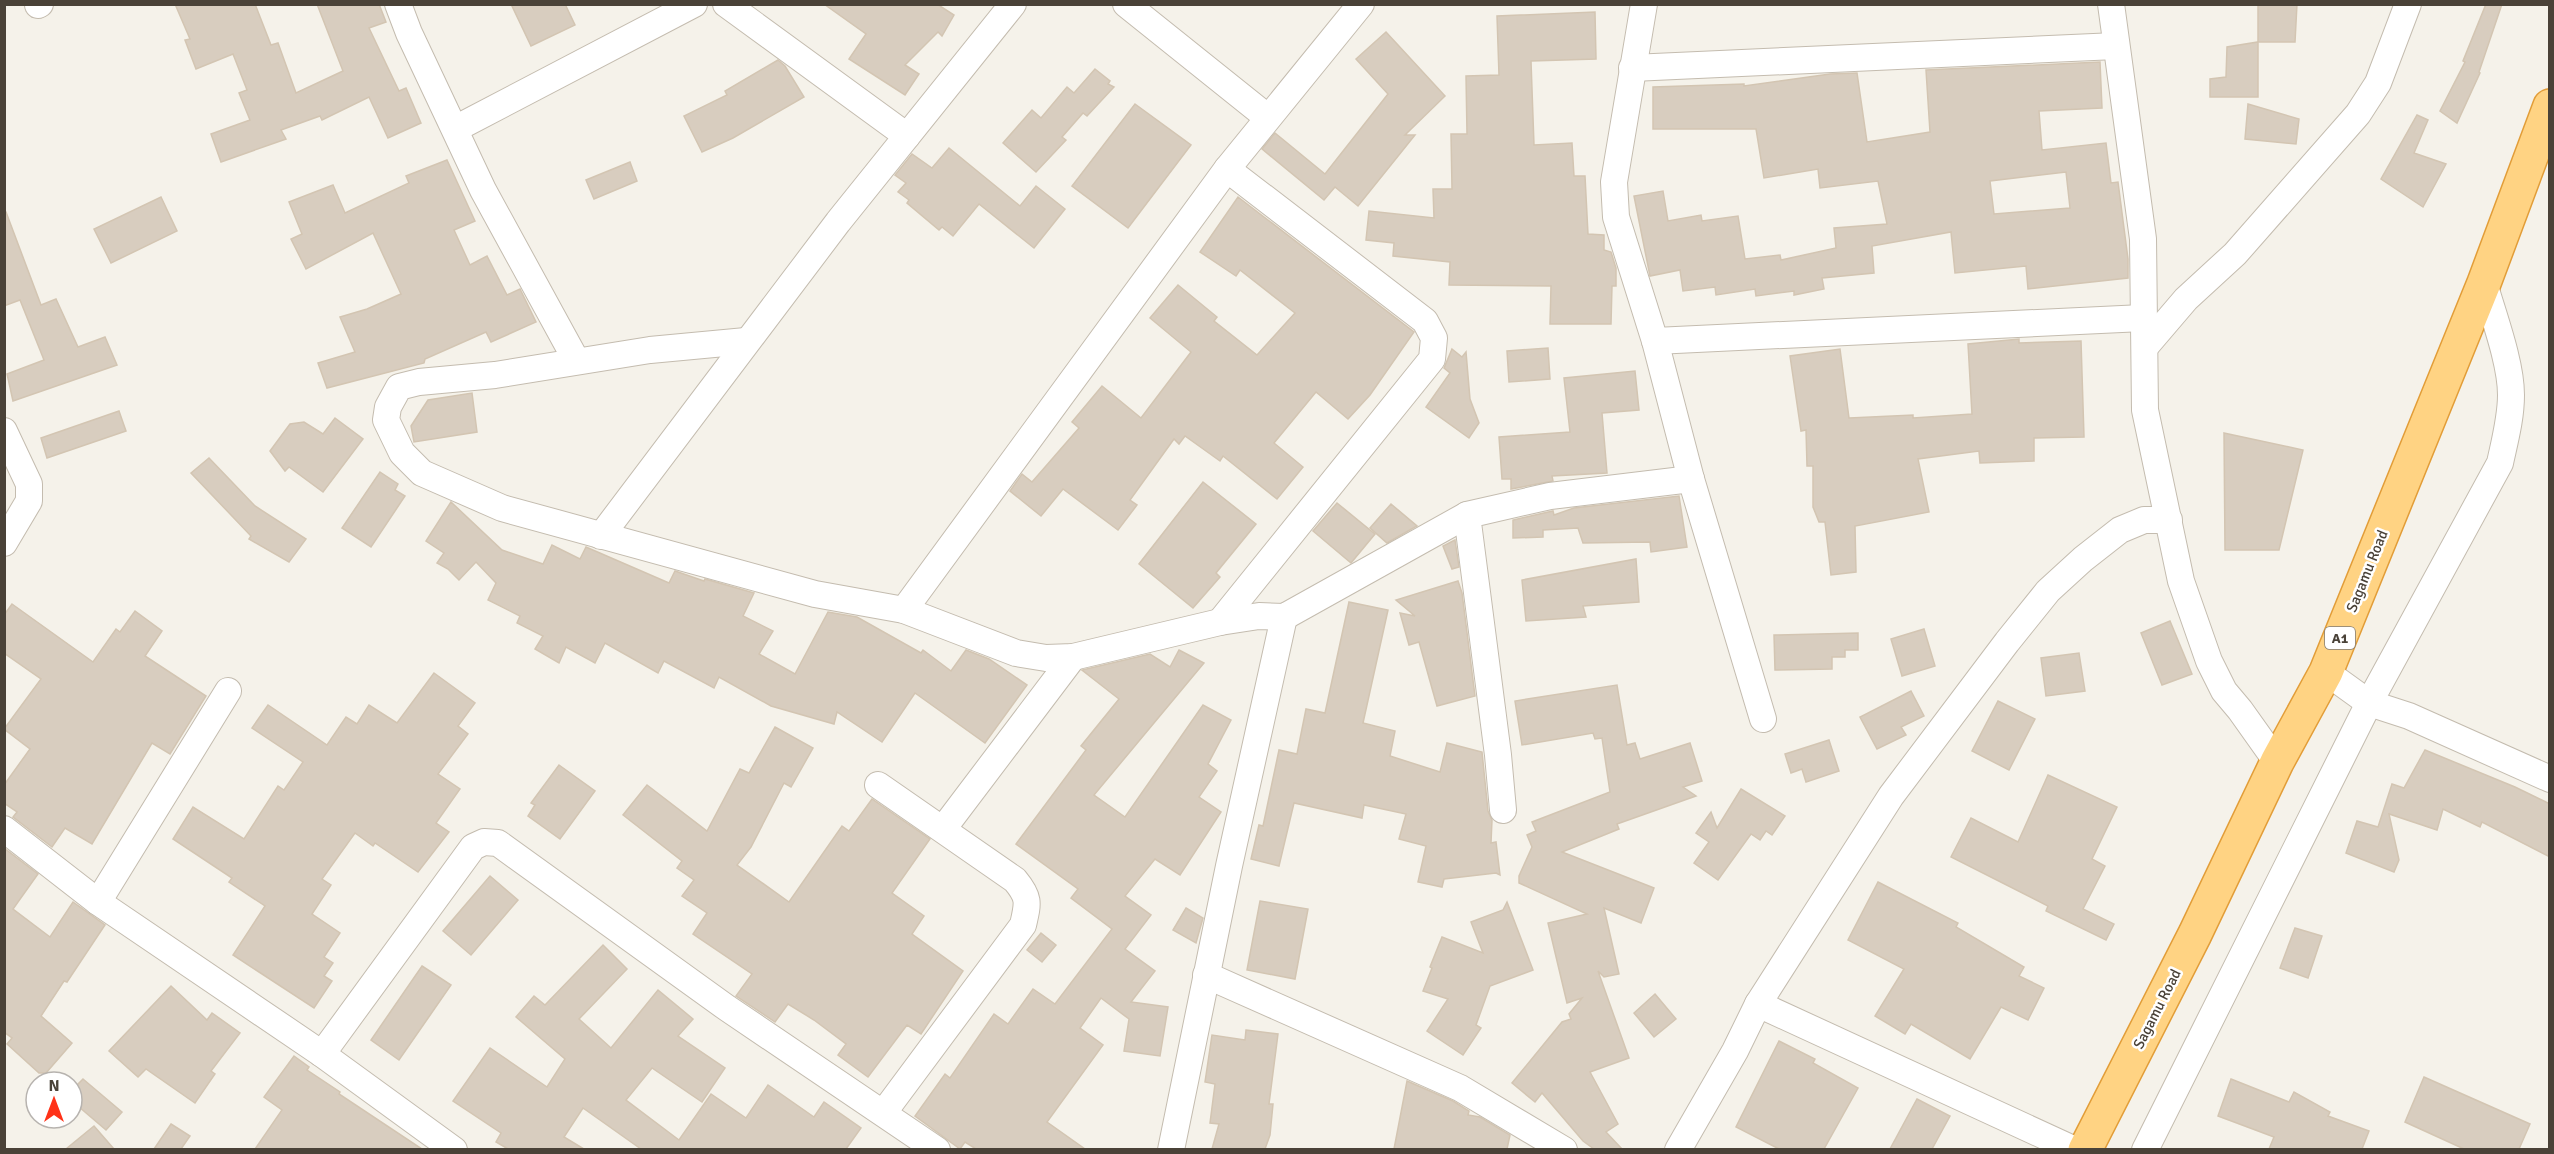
<svg xmlns="http://www.w3.org/2000/svg" width="2554" height="1154" font-family="Signika,sans-serif">
	<style>
		.building { fill: #d8cdbf; stroke: #d3c5b2; stroke-width: 1.5; fill-rule: evenodd }
		.lines { fill: none; stroke-linecap: round; stroke-linejoin: round }
		.minor-casing { stroke: #c4bcaf; stroke-width: 28 }
		.trunk-casing { stroke: #e29d38; stroke-width: 36 }
		.minor { stroke: #fff; stroke-width: 26 }
		.trunk { stroke: #ffd383; stroke-width: 33 }
		.labels { text-anchor: middle; stroke-width: 5; stroke-linejoin: round; paint-order: stroke }
		.shield { fill: #fff; stroke: #807b74; stroke-width: 1.5 }
		.shield-label { font-size: 14px; font-weight: bold; fill: #4a4238 }
		.street-label { font-size: 15px; fill: #4a4238; stroke: #fff }
	</style>
	<rect width="100%" height="100%" fill="#f5f2ea"/>
	<g class="building">
		<path d="M175 4H255L271 45 278 43 296 93 343 71 317 4H379L386 22 369 28 399 91 406 88 421 123 388 138 369 97 322 120 320 116 281 130 286 139 221 162 211 134 250 120 239 93 247 90 233 54 196 69 185 40 190 39Z"/>
		<path d="M511 4H565L575 25 531 46Z"/>
		<path d="M824 4H937L954 15 942 36 938 32 905 65 919 74 905 95 849 59 866 34Z"/>
		<path d="M2258 4H2297L2295 42H2258Z"/>
		<path d="M2486 4H2502L2479 72 2480 73 2457 123 2440 111 2465 62 2463 61Z"/>
		<path d="M1595 12 1596 59 1531 61 1534 145 1572 143 1574 176H1585L1588 234 1604 235V250L1611 252 1616 268V286H1612L1611 324H1550L1551 286 1449 285 1450 262 1393 256 1394 243 1366 240 1369 211 1434 218 1433 189H1452L1451 134H1467L1466 76 1499 75 1497 16Z"/>
		<path d="M1386 32 1445 96 1405 135H1415L1358 206 1335 187 1324 200 1262 149 1275 133 1325 174 1388 94 1356 59Z"/>
		<path d="M2258 42V97H2210V79L2226 77 2227 47Z"/>
		<path d="M778 60 785 66 804 97 733 138 702 152 684 116 727 95 725 91Z"/>
		<path d="M2100 62 2102 108 2039 111 2042 150 2106 143 2111 183 2118 182 2128 259V278L2028 289 2026 266 1955 273 1951 232 1872 246 1874 273 1822 278 1824 289 1794 295V291L1756 296 1755 289 1716 295 1715 287 1683 291 1680 270 1650 276 1634 196 1663 191 1668 221 1701 215 1702 221 1738 216 1745 259 1780 255 1781 260 1836 248 1834 228 1887 224 1878 181 1820 188 1818 169 1764 178 1756 129H1653V87L1744 84V86L1830 74 1857 73 1867 142 1930 132 1926 70ZM2066 172 2070 208 1994 214 1990 181Z"/>
		<path d="M1095 69 1110 81 1108 84 1114 87 1087 116 1083 113 1062 137 1066 140 1036 172 1003 143 1032 110 1041 118 1067 87 1074 93Z"/>
		<path d="M1135 104 1191 145 1128 228 1072 186Z"/>
		<path d="M2248 104 2299 119 2296 144 2245 139Z"/>
		<path d="M2417 115 2428 120 2414 153 2446 164 2423 207 2381 179Z"/>
		<path d="M949 148 1020 206 1036 186 1065 209 1034 248 979 204 953 236 942 227 939 230 907 203 909 200 898 192 906 183 895 175 912 154 932 168Z"/>
		<path d="M447 160 475 221 454 230 470 265 487 256 507 295 520 289 536 322 491 342 486 332 425 359 424 363 327 388 318 363 355 352 340 317 367 309 401 294 373 233 306 269 291 239 302 234 289 202 333 185 345 213 409 183 406 176Z"/>
		<path d="M630 162 637 181 594 199 586 180Z"/>
		<path d="M161 197 177 231 111 263 94 229Z"/>
		<path d="M1238 197 1414 332 1370 395 1348 419 1316 392 1274 443 1303 467 1277 499 1223 456 1220 461 1185 436 1179 444 1174 439 1130 500 1137 505 1118 530 1063 489 1041 516 1010 491 1022 474 1032 482 1079 428 1072 422 1102 386 1141 418 1191 352 1150 318 1178 285 1217 317 1214 321 1257 355 1295 313 1240 270 1236 276 1200 252Z"/>
		<path d="M4 212H6L41 305 56 299 78 347 105 337 117 365 13 401 7 374 44 360 20 300 4 306Z"/>
		<path d="M2019 339V343L2081 341 2084 437 2034 438V461L1980 463 1979 451 1918 459 1929 512 1855 526 1856 572 1831 575 1825 522H1819L1813 507V466H1807L1806 430 1801 431 1790 356 1840 349 1849 418 1913 415V418L1972 414 1968 344Z"/>
		<path d="M1548 348 1550 379 1509 382 1507 351Z"/>
		<path d="M1452 349 1462 357 1466 352 1470 399 1479 423 1469 438 1426 407 1450 373 1444 368Z"/>
		<path d="M1635 371 1639 410 1602 413 1607 473 1552 476 1553 481 1511 489V479H1502L1499 437 1570 432 1564 378Z"/>
		<path d="M472 393 477 432 414 442 411 426 428 400Z"/>
		<path d="M119 411 126 431 47 458 41 438Z"/>
		<path d="M335 418 363 439 323 492 289 467 285 471 270 451 290 424 304 422 323 434Z"/>
		<path d="M2224 433 2303 450 2279 550H2225Z"/>
		<path d="M209 458 255 506 306 539 289 562 249 539 251 536 191 473Z"/>
		<path d="M380 472 398 484 395 490 405 496 371 547 342 528Z"/>
		<path d="M1203 482 1256 524 1216 573 1220 577 1193 608 1139 564Z"/>
		<path d="M1679 496 1687 547 1651 552 1650 542 1583 543 1578 528 1543 530V537L1513 538V520L1553 511 1554 515 1574 508Z"/>
		<path d="M451 502 502 550 543 564 552 545 580 559 586 547 669 583 675 571 704 581 705 579 754 593 743 616 773 631 759 654 795 674 828 612 857 617 921 653 923 650 951 671 966 650 989 659 1027 685 985 743 915 693 882 742 837 712 834 724 771 706 719 677 714 688 664 661 658 673 605 643 595 663 566 647 559 663 535 649 543 636 517 623 520 616 488 600 496 583 476 562 459 580 448 569 437 563 444 553 426 541Z"/>
		<path d="M1337 503 1375 534 1351 563 1313 531Z"/>
		<path d="M1391 504 1417 526 1387 543 1370 528Z"/>
		<path d="M1455 540 1459 567 1452 569 1443 546Z"/>
		<path d="M1636 559 1639 602 1583 606 1586 617 1526 621 1522 580Z"/>
		<path d="M1458 581 1462 593 1475 696 1437 706 1419 642 1409 645 1400 613 1415 616 1396 600Z"/>
		<path d="M1349 602 1388 610 1363 723 1395 731 1390 756 1440 772 1447 743 1482 752 1488 811 1492 820 1491 843 1496 842 1500 875 1496 873 1444 879 1442 887 1418 882 1426 846 1399 839 1406 814 1364 805 1362 818 1294 803 1279 866 1251 859 1259 825 1263 826 1279 750 1297 754 1306 709 1325 713Z"/>
		<path d="M12 604 93 662 116 629 120 632 135 611 162 631 145 656 206 696 170 754 152 743 92 844 65 828 52 847 13 817 17 812 4 803V785L30 749 4 729 41 679 4 653V615Z"/>
		<path d="M2170 621 2192 674 2162 685 2141 633Z"/>
		<path d="M1924 629 1935 666 1902 676 1891 639Z"/>
		<path d="M1858 633V650H1845V657H1832V669L1775 670 1774 635Z"/>
		<path d="M1179 650 1204 663 1094 795 1125 817 1203 705 1231 720 1208 764 1217 771 1199 797 1221 812 1180 875 1155 859 1125 896 1151 915 1125 949 1155 971 1131 1002 1168 1007 1160 1056 1124 1051 1129 1019 1101 998 1080 1028 1103 1045 1047 1122 1085 1149H976L965 1142 960 1149 915 1116 945 1074 950 1078 994 1014 1008 1024 1033 989 1055 1004 1112 929 1071 898 1078 889 1016 844 1086 750 1081 746 1119 699 1082 670 1150 654 1170 667Z"/>
		<path d="M2079 653 2085 691 2046 696 2041 658Z"/>
		<path d="M434 673 475 703 458 726 468 734 438 774 460 789 436 823 449 832 418 872 375 843 373 846 355 833 322 879 331 885 312 914 340 933 324 957 333 963 324 976 332 981 314 1008 233 955 265 906 229 882 232 878 173 839 193 807 244 839 278 786 284 790 303 762 252 728 268 705 327 745 346 717 357 724 369 705 397 723Z"/>
		<path d="M1617 685 1627 745 1635 743 1640 759 1690 743 1702 781 1683 787 1696 796 1617 824 1619 829 1562 852 1654 888 1641 923 1604 908 1619 974 1604 977 1598 971 1629 1058 1590 1072 1618 1124 1606 1132 1622 1149H1594L1583 1141 1542 1093 1535 1102 1512 1083 1562 1022 1571 1019 1569 1014 1582 998 1567 1003 1548 923 1587 914 1519 883V876L1532 847 1527 835 1536 831 1532 822 1610 792 1602 738 1595 739 1593 733 1522 745 1515 701Z"/>
		<path d="M1911 691 1924 716 1901 727 1906 735 1877 749 1860 717Z"/>
		<path d="M1998 701 2035 719 2009 770 1972 751Z"/>
		<path d="M775 727 813 748 791 787 784 783 751 847 737 865 789 902 842 826 849 831 872 799 930 839 892 893 924 916 912 934 963 971 921 1034 907 1025 868 1077 838 1055 846 1044 814 1020 788 1004 775 1022 736 996 752 974 693 934 707 913 682 896 694 880 677 868 682 861 623 815 647 785 707 831 740 769 749 773Z"/>
		<path d="M1829 740 1839 771 1806 782 1802 769 1791 773 1785 754Z"/>
		<path d="M2425 750 2515 787 2550 804V857L2482 822 2480 827 2443 809 2437 830 2389 814 2399 860 2394 872 2346 853 2357 821 2378 827 2392 784 2404 788Z"/>
		<path d="M559 765 595 791 560 839 528 816 535 805 531 803Z"/>
		<path d="M2048 775 2117 807 2092 859 2105 866 2083 909 2114 924 2106 940 2046 911 2048 906 1951 857 1971 818 2018 842Z"/>
		<path d="M1741 789 1785 816 1772 835 1766 831 1760 840 1751 834 1718 880 1694 863 1709 842 1696 833 1711 812 1717 828Z"/>
		<path d="M4 848 38 874 13 909 50 937 73 902 105 925 67 982 64 981 41 1016 72 1043 46 1073H39L7 1044 12 1038 4 1032Z"/>
		<path d="M490 876 518 900 471 955 443 931Z"/>
		<path d="M1878 882 1958 923 1956 927 2024 967 2019 976 2044 988 2028 1020 2001 1007 1970 1059 1911 1024 1905 1034 1875 1016 1904 969 1848 940Z"/>
		<path d="M1260 901 1308 909 1295 979 1247 970Z"/>
		<path d="M1507 902 1533 970 1490 986 1476 1025 1481 1028 1463 1055 1427 1031 1448 999 1423 991 1432 968 1430 967 1442 937 1483 953 1471 922 1503 910Z"/>
		<path d="M1186 908 1203 918 1196 943 1173 930Z"/>
		<path d="M2295 928 2322 936 2308 978 2280 968Z"/>
		<path d="M1041 933 1056 945 1042 962 1027 950Z"/>
		<path d="M603 945 627 969 579 1019 611 1048 658 990 693 1019 678 1036 725 1068 702 1102 652 1068 626 1100 679 1140 711 1094 746 1118 768 1085 814 1117 824 1102 861 1128 846 1149H641L583 1108 564 1137 584 1149H508L496 1142 501 1133 453 1101 490 1048 547 1087 565 1059 516 1017 534 996 545 1005Z"/>
		<path d="M422 966 451 985 399 1060 371 1040Z"/>
		<path d="M171 986 207 1020 212 1013 240 1033 211 1071 215 1074 195 1103 146 1069 138 1077 109 1051Z"/>
		<path d="M1655 994 1676 1019 1654 1037 1634 1013Z"/>
		<path d="M1246 1030 1278 1034 1269 1104H1273L1270 1135 1265 1149H1212L1219 1124 1210 1123 1215 1084 1205 1082 1212 1035 1245 1040Z"/>
		<path d="M1779 1041 1815 1059 1813 1063 1858 1088 1824 1149H1779L1736 1127Z"/>
		<path d="M294 1056 309 1067 307 1070 340 1092 339 1094 422 1149H255L282 1110 264 1097Z"/>
		<path d="M2424 1077 2530 1124 2519 1149H2464L2405 1122Z"/>
		<path d="M83 1079 122 1112 106 1130 72 1101V1090Z"/>
		<path d="M2231 1079 2289 1102 2294 1092 2330 1112 2328 1116 2369 1131 2362 1149H2269L2274 1137 2218 1116Z"/>
		<path d="M1407 1081 1453 1101 1469 1111 1468 1115 1480 1117 1510 1135 1507 1149H1394Z"/>
		<path d="M1917 1099 1950 1116 1932 1149H1890Z"/>
		<path d="M171 1124 190 1136 181 1149H154Z"/>
		<path d="M94 1126 114 1149H66Z"/>
	</g>
	<g class="lines">
		<defs>
			<g id="minor">
				<path d="M398 4 409 33 483 190 576 360"/>
				<path d="M726 4 907 136"/>
				<path d="M1126 4 1267 117"/>
				<path d="M1644 4 1614 182 1616 217 1655 341 1691 479 1763 719"/>
				<path d="M2111 4 2143 239 2145 410 2181 581 2209 661 2224 691 2240 710 2277 762"/>
				<path d="M38 5 40 4"/>
				<path d="M1632 68 2116 46"/>
				<path d="M455 129 694 4"/>
				<path d="M746 341 650 350 495 375 419 382 399 387 388 407 386 420 402 453 422 473 502 508 815 594 904 610 1016 653 1046 658 1073 657 1220 622 1259 616 1284 617 1467 515"/>
				<path d="M1655 341 2143 318"/>
				<path d="M2145 347 2186 299 2235 254 2358 114 2378 83 2408 4"/>
				<path d="M4 431 29 484V501L4 543"/>
				<path d="M601 536 838 222 1013 4"/>
				<path d="M904 610 1227 169 1361 4"/>
				<path d="M1220 622 1432 359 1434 338 1425 321 1227 169"/>
				<path d="M2326 672 2369 703 2409 716 2550 779"/>
				<path d="M878 785 1015 880C1030 898 1028 903 1023 925L884 1112"/>
				<path d="M1503 810 1498 755 1467 515 1550 496 1691 479"/>
				<path d="M4 829 98 902 322 1054 454 1150"/>
				<path d="M943 829 1073 657"/>
				<path d="M98 902 228 691"/>
				<path d="M1206 975 1460 1088 1564 1150"/>
				<path d="M1758 1004 2075 1150"/>
				<path d="M322 1054 473 847 484 842 498 843 727 1008 937 1150"/>
				<path d="M1171 1150 1229 866 1284 617"/>
				<path d="M1678 1150 1735 1051 1758 1004 1891 796 2007 642 2048 591 2083 559 2120 530 2144 520H2169"/>
				<path d="M2145 1150 2369 703 2500 463C2505 440 2511 418 2511 395 2511 362 2493 315 2484 283"/>
			</g>
			<path id="trunk" d="M2085 1150 2195 934 2277 762 2326 672 2484 283 2550 106"/>
		</defs>
		<use href="#minor" class="minor-casing"/>
		<use href="#trunk" class="trunk-casing"/>
		<use href="#minor" class="minor"/>
		<use href="#trunk" class="trunk"/>
	</g>
	<g class="labels">
		<rect class="shield" x="2325" y="627" width="30" height="22" rx="4.5"/>
		<g class="shield-label">
			<text x="2340" y="643">A1</text>
		</g>
		<g class="street-label">
			<text transform="translate(2367 571) rotate(-68)" y="5">Sagamu Road</text>
			<text transform="translate(2157 1009) rotate(-63)" y="5">Sagamu Road</text>
		</g>
	</g>
	<rect width="2554" height="1154" fill="none" stroke="#4a4238" stroke-width="12"/>
	<g transform="translate(54 1100)"><circle r="28" fill="#ffffff" stroke="#b7b3af" stroke-width="1.5"/>
	<path d="M0-4.5L10 22L0 15L-10 22Z" fill="#ff3218"/>
	<text y="-9" font-size="16" font-weight="bold" text-anchor="middle" fill="#4a4238">N</text>
	</g>
</svg>
